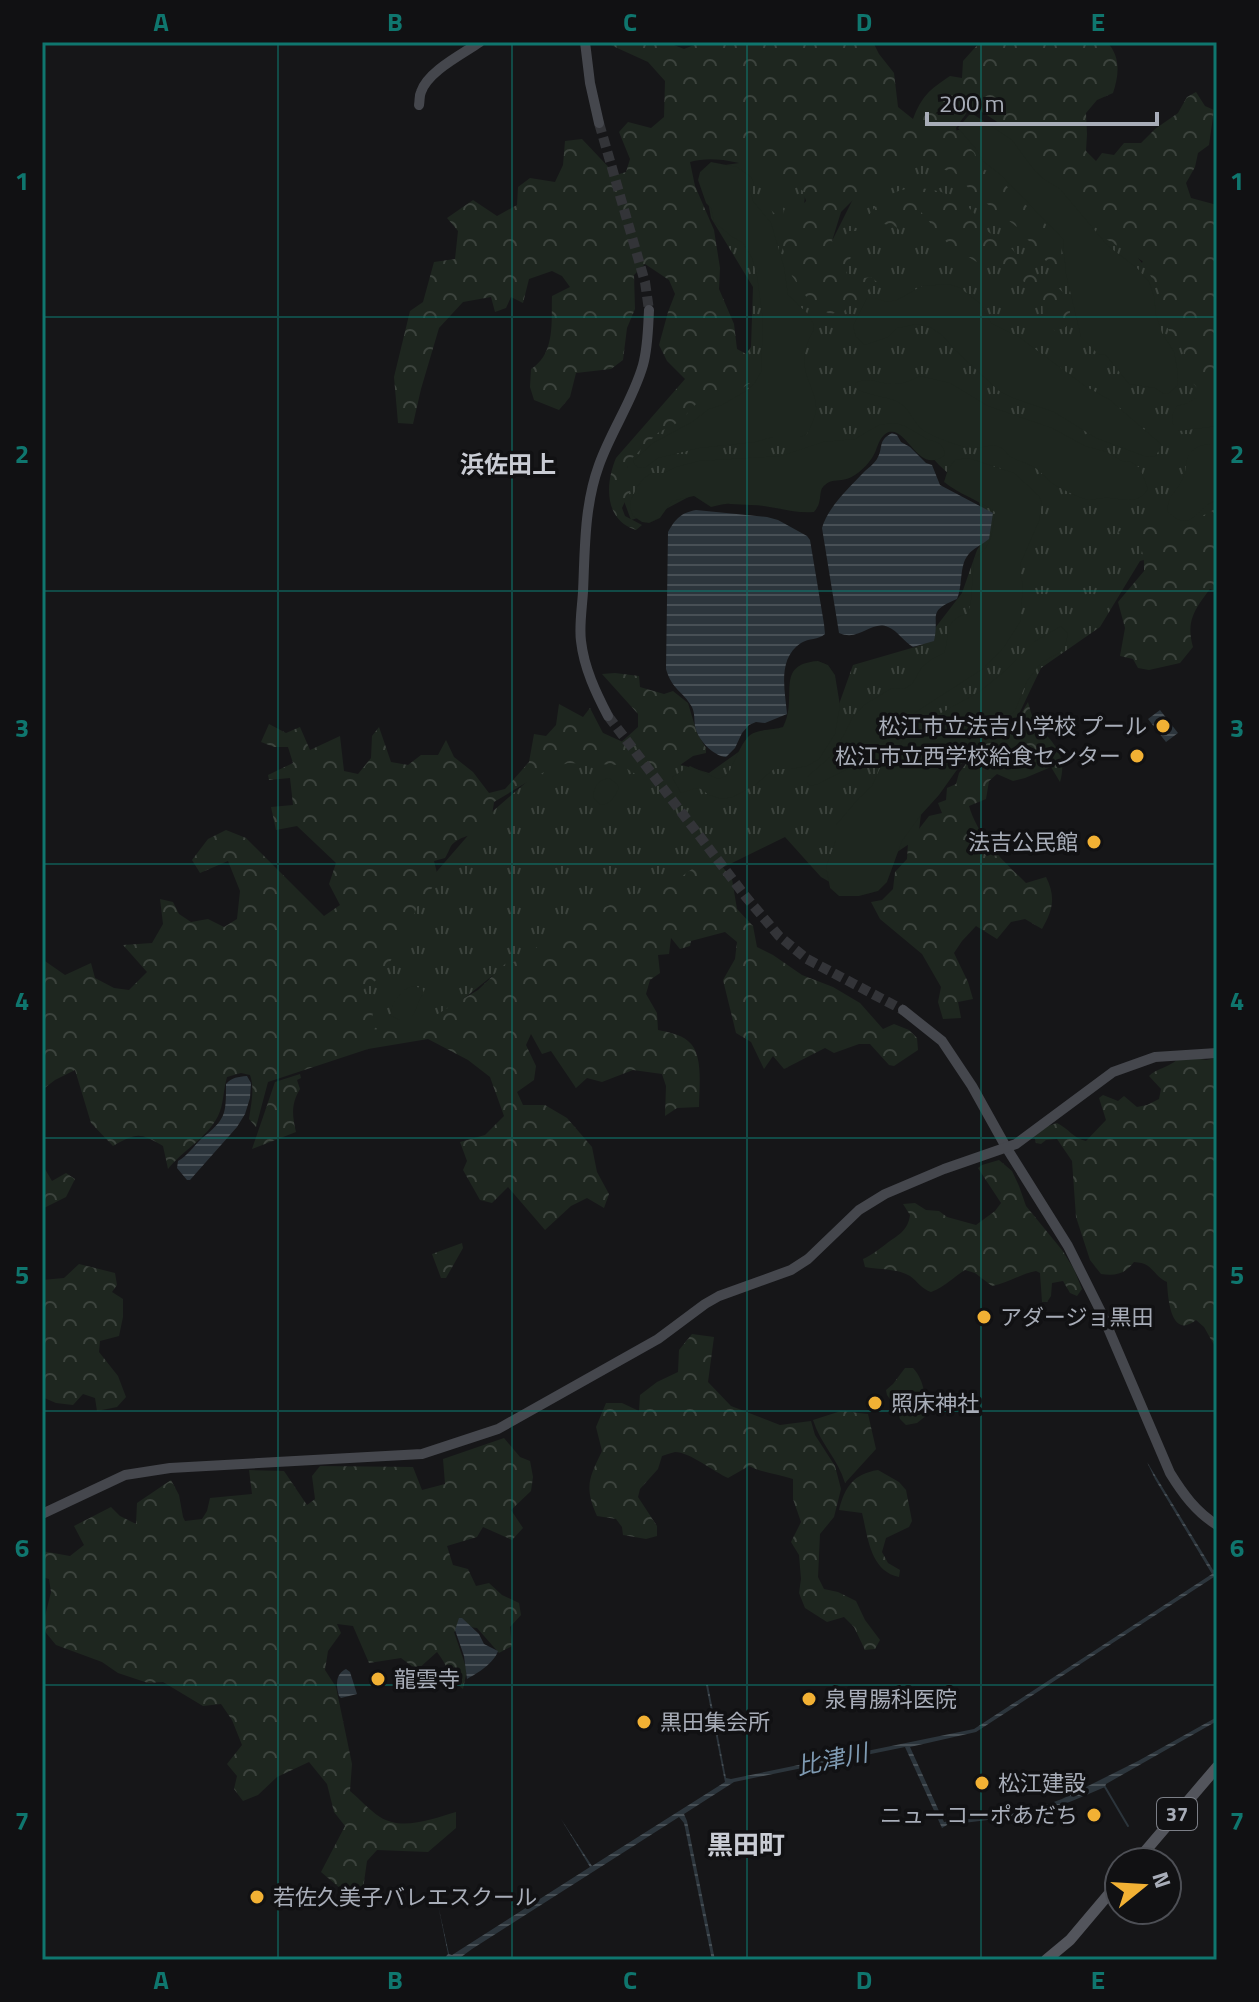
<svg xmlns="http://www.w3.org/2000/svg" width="1259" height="2002" font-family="'Titillium Web','Noto Sans JP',sans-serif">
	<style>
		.grass { fill: url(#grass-tufts) }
		.forest { fill: url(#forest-crowns) }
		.pitch { fill: #1e261f }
		.water { fill: url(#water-rules) }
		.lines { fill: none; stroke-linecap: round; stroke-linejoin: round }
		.stream { stroke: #2c353c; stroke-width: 2 }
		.secondary-tunnel { stroke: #333438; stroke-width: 10; stroke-dasharray: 10 5; stroke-linecap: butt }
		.secondary { stroke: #45474d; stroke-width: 10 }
		.primary { stroke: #53555c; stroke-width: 11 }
		.grid { fill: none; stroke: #0f766e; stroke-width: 2; stroke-opacity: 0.55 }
		.poi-dot { fill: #f2b134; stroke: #111113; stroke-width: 3 }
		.labels { text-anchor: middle; stroke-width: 7; stroke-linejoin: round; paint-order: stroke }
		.shield { fill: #111113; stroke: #7b7e86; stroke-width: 2 }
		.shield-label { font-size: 20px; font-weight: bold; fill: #a8adb8 }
		.poi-label { font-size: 22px; fill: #a8adb8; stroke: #111113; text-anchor: start }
		.neighbourhood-label { font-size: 24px; font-weight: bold; fill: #c9ccd4; stroke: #111113 }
		.water-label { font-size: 24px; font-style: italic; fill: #7f9bb3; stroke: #111113 }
		.quarter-label { font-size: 26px; font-weight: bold; fill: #c9ccd4; stroke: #111113 }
		.neatline { fill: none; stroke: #0f766e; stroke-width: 3 }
		.grid-label { font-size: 26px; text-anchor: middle; font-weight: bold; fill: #0f766e }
	</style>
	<defs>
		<pattern id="grass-tufts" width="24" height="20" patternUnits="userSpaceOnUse" patternTransform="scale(2)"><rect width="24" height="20" fill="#1e261f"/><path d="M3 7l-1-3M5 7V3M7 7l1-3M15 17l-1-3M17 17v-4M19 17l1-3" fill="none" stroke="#3c433d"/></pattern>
		<pattern id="forest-crowns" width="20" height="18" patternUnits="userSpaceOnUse" patternTransform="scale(2)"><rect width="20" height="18" fill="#1e261f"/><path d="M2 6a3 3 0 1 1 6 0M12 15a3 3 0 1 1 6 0" fill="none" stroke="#3c433d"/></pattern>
		<pattern id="water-rules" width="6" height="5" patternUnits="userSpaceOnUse" patternTransform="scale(2)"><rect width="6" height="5" fill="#2c353c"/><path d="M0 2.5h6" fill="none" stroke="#485056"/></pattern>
	</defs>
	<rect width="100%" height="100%" fill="#161618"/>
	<path class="grass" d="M995 123 1023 130 1075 181 1142 263 1151 239 1198 380 1217 393V555L1189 547 1140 561 1100 627 1041 668 1018 716 924 790 918 838 842 889 821 877 785 837 604 926 492 976 420 1034 385 1043 366 1027 356 997 425 885 478 824 590 727 658 758 709 773 744 748 838 707 853 665 922 645 962 593 977 550 990 530 978 500 939 465 911 434 882 427 864 446 696 493 664 510 631 520 621 493 629 460 658 422 735 369 751 347 753 287 711 218 703 173 725 165 761 160 806 185 800 247 819 267 876 153 962 129Z"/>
	<g class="forest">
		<path d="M604 42H636L646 45C658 38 672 44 684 49L694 45 696 42H873L879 54 894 73 898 107 913 119C922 96 929 90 950 76L962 78 963 61 980 42H1107C1121 57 1119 75 1113 93L1097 100 1086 113 1087 134 1086 151 1096 161 1102 153 1114 155 1124 143H1141L1155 129 1178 113 1187 97 1196 92 1205 106 1214 110 1209 145 1198 153 1195 167 1186 183 1191 198 1217 205V392L1203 393C1186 379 1182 366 1184 344L1170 333 1162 315 1161 293 1153 281 1144 262 1106 239 1102 228 1087 214 1075 190 1048 171 996 121 976 108 969 109 956 128 960 147 967 145 975 153 979 167 998 176 1017 198 1037 214 1062 243 1060 272 1046 261 1017 227 972 192 955 173 929 165 893 164 874 179 841 212 832 241 837 252 845 247 847 231H857C865 222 871 210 880 202 905 178 953 188 974 213 982 222 973 214 980 224 986 233 1004 240 1013 250 1018 256 1021 265 1027 271 1039 282 1060 283 1067 298 1072 309 1070 317 1066 327L1055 331 1043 318 1042 293 1018 278 1000 280 1005 270 996 264 985 267 949 245 921 212 916 221 907 222 900 231 895 226 884 224 854 246 846 273 857 279 871 277 877 282 844 311 830 314 812 305 792 276 782 246 784 233 779 229 775 214 767 206 764 197 768 190C786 199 784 207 783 225L787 226 789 220 806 201 803 191C774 172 724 152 690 162L695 186 714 230 720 268 719 289 734 324 737 349 750 356 756 375 750 383 727 398 698 402 679 422 659 432 632 458 627 468 639 471 622 508 625 516 642 525 636 530C604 520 605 484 616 458L685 379 667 361 659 345 668 312 675 294 669 280 645 264 634 275 635 309 627 328 623 360 611 369 576 373 570 397 559 410 534 400 530 387 531 369C556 353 551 321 552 296L570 287 562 276 552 271 529 279 523 303 511 297 506 308 495 312 491 297 463 302 439 328 421 389 413 424 398 423 394 377 410 311 423 302 434 262 455 259 458 231 447 218 473 200 497 216 517 205 518 187 530 178 555 182 563 165 565 141 582 139 616 175 626 172 630 159 619 132 628 122 651 128 664 117 665 81 648 62Z"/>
		<path d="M1217 508V592L1210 589C1194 610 1186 621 1193 647L1180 663 1149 670 1138 668 1133 659 1120 656 1125 628 1118 602 1144 571C1145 545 1139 544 1118 532L1156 516 1168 525 1187 524Z"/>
		<path d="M615 673 639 676 640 687 664 694 673 691 688 703 697 733 706 748V753L693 756 663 777H640L621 765 568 763 549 769 494 802C489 845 468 827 451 846 450 848 446 857 445 858L434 861 437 873 432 888 418 905 407 930 383 975 363 990 373 1008 372 1029 395 1032 426 1021 478 990 505 964 517 961 570 924 605 907 640 893 666 888 692 869 718 861 732 879 737 909 753 926 757 947 773 955 802 975 833 987 860 1003 883 1029 894 1024 909 1030 917 1038 918 1050 894 1066 889 1065 870 1044H859L834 1053 825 1048 784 1069 773 1056 764 1069 751 1042 736 1033 723 980 735 959 737 942 725 932 691 941 690 946 680 949 671 938 669 954 658 955 660 973 650 980 646 994 657 1013 658 1030C667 1032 680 1034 688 1041 704 1053 699 1088 699 1107L677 1108 665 1116 666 1086 662 1074 633 1070 602 1082 587 1078 576 1088 551 1051 542 1054 531 1034 526 1045 536 1066 534 1080 517 1092 523 1105H545L567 1118 592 1147 597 1172 609 1194 604 1208 587 1198 571 1206 545 1230 508 1187 492 1203 480 1200 463 1170 467 1161 460 1142 485 1135 504 1116 490 1077 468 1060 428 1039 368 1049 268 1082 256 1127 249 1119C251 1104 255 1089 250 1075L241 1073 227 1077C223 1090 224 1104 218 1116 207 1138 183 1150 168 1169L163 1146C139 1132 137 1133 113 1146L91 1123 75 1070 55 1080 42 1090V959L65 975 91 963 95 978 114 988 129 990 147 972 123 945 152 943 163 924 160 899 173 902 179 914 191 922 208 919 224 927 237 919 240 891 228 861 200 873 192 860 208 839 226 830 246 838 324 916 340 905 329 884 336 863 297 826 276 830 271 807 293 805 290 778 269 780 268 775 293 763 288 747H274L261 742 269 724 286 733 300 727 310 750 340 736 344 771 358 774 371 758 372 736 379 727 391 762 408 765 421 755H438L446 740 454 757 473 772 489 793 505 789 529 762 534 734 546 736 556 725 559 704 583 717 590 708 605 737 617 746 638 727V714L602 674Z"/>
		<path d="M1028 702C1030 708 1031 715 1034 720 1049 741 1069 751 1060 782L1051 767 1025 778 1013 781 997 774 989 781 986 799 969 806C978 837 1003 861 1026 883L1046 877C1056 897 1053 910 1042 929L1025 919 1011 922 997 939 976 926 962 941 954 953 968 982 973 999 958 1002 961 1018 943 1019 938 1002 941 987 922 954 880 919 871 902 882 900 893 889 895 872 907 859 908 843 929 816 942 813 938 803 946 800 947 788 956 784 959 773 978 748 989 738 1015 724Z"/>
		<path d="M1195 1058 1206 1060 1217 1058V1350L1204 1327 1196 1320C1171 1340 1168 1299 1167 1282 1152 1275 1154 1263 1134 1262 1125 1274 1116 1276 1101 1274L1090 1260 1076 1217 1072 1161 1057 1139 1046 1140 1041 1144 1036 1143 1034 1136 1048 1126 1057 1123C1068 1128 1074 1139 1086 1141L1106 1120 1099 1098 1103 1095 1118 1101 1124 1096 1137 1107 1147 1105 1159 1099 1161 1089 1149 1076C1157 1068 1168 1068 1178 1059Z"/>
		<path d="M300 1074 301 1078 297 1080 300 1089C291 1104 292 1115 296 1132L252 1149 275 1082Z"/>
		<path d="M999 1160 1012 1171 1019 1186 1026 1206 1062 1250 1074 1269 1082 1289 1077 1296 1070 1293 1063 1281 1052 1283 1051 1296 1047 1302H1042L1040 1273 1036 1271C1020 1274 1008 1283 992 1286L975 1273 965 1270C952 1278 946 1286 931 1292 922 1289 918 1282 910 1276 896 1268 880 1270 865 1267L863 1259C872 1255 878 1250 886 1244 898 1235 908 1231 910 1215L903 1204 915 1203 926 1210 939 1211 947 1217 976 1225 995 1211 1001 1203 978 1168 982 1165Z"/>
		<path d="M42 1164 52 1181 66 1173 75 1179 66 1197 42 1209Z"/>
		<path d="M462 1243 463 1248 446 1278H441L432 1254Z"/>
		<path d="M79 1264 115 1273 117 1285 112 1292 123 1299V1317L119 1336 100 1341 99 1352 118 1376 126 1397 117 1407 97 1411 95 1398 83 1394 73 1405 56 1403 42 1397V1280L64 1278Z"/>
		<path d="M692 1334 714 1337 708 1382 731 1406 780 1425 811 1421 815 1435 835 1466 841 1489 834 1517 820 1534 818 1577 824 1589 838 1592 856 1601 865 1620 880 1640 875 1649 865 1650 854 1627 844 1617 827 1622 805 1608 799 1593 801 1579 799 1555 791 1542 801 1522 793 1499V1479C778 1474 763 1473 749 1466L728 1478C714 1472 690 1452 675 1452 670 1453 666 1455 662 1456L658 1469 640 1489 638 1497 657 1526V1536L646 1539 623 1535 622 1527 616 1519 597 1516C584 1487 589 1478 602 1451L596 1427 606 1403H622L639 1411 640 1395 657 1382 678 1372 679 1350Z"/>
		<path d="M905 1368H913C925 1381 925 1398 927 1415L917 1423 906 1425 900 1419 897 1409 887 1395 886 1390 893 1384Z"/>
		<path d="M841 1411 868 1414 876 1449 845 1483C838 1459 820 1443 813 1420Z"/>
		<path d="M504 1438 520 1457 530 1461 533 1477 531 1491 511 1510 523 1528 512 1540 483 1527 477 1537 447 1546 453 1565 468 1569 476 1586 489 1583 502 1595 519 1603 521 1615 510 1627 512 1646 499 1653 477 1628 462 1626 454 1632 467 1670 463 1689C450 1680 447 1664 437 1652L417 1670 401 1658 369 1663 353 1626 337 1624 341 1633 328 1651 325 1670 336 1687 352 1764 350 1791C360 1799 369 1810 380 1817 402 1831 432 1819 456 1812V1828L428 1852 377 1850 367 1861 363 1889 348 1895 321 1872 345 1826 334 1812 327 1784 309 1762 277 1777 258 1795 243 1801 234 1789 237 1776 227 1764 242 1745 232 1720 221 1704 203 1706 163 1682 148 1683 118 1673 102 1662 56 1645 42 1628 51 1592 49 1579 42 1577V1551L70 1556 84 1545 74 1526 111 1507 120 1516 136 1524 137 1503 171 1480 179 1495 183 1517 185 1521 202 1519 207 1511 210 1498 252 1494 249 1470 284 1471 307 1505 315 1499 312 1476 320 1466 413 1467 422 1490 445 1484 443 1459Z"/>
		<path d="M878 1470 899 1482 906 1490 912 1521 909 1527 886 1538 882 1552 888 1563 900 1570 899 1577C870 1571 868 1537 862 1513L839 1510C845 1487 853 1474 878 1470Z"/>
	</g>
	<g class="pitch">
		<path d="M973 114 1012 140 1035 171 1045 180 1060 189 1108 246 1137 268 1149 282 1154 296 1156 315 1162 333 1174 352 1178 373 1177 386 1169 393 1164 394 1155 388 1129 384 1105 354 1099 355 1081 337 1066 274 1063 239 1002 176 983 161 976 149 958 128 969 115Z"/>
		<path d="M711 162 737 167 751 177 754 183 751 193 753 201 771 223 784 267 788 295 807 313 813 323 814 330C806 341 802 359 806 373 809 385 817 396 816 410 815 418 811 426 807 434L800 437H773L755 442 699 448 658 458 646 467 639 468 635 465 633 461 653 443 692 422 709 409 722 405 746 391 754 384 761 372 763 320 757 276 752 258 743 243 731 236 714 222 711 208 706 203 698 180 700 172Z"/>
		<path d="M949 284 960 288 981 304 991 323 1019 337 1085 386 1110 400 1162 445 1155 457 1144 456 1096 438 1054 412 1013 398 999 391 955 350 943 336 930 327 918 324 897 328 888 337 865 345 856 337 853 326 867 298H875L887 302 897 300 922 286Z"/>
		<path d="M920 376 950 383 988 406 1052 428 1085 446 1107 452 1122 461 1131 462 1140 468 1148 489C1138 505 1125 499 1110 498 1102 497 1093 501 1085 499 1080 498 1057 487 1052 483 1045 478 1041 471 1034 467 1027 463 1018 461 1011 457 1006 453 1004 448 997 446 988 444 981 449 972 448 957 446 939 439 926 432 914 426 911 408 896 401 885 396 864 395 856 388L855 383C869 376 880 384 895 384 904 384 912 380 920 376Z"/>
		<path d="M1198 397H1217V426L1179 431 1173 424 1172 415 1177 406 1188 403Z"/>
		<path d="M892 423C905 424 911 430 922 436 932 444 943 438 945 455 918 476 908 427 889 432 878 436 878 450 872 458 865 468 855 478 842 480 835 481 830 480 825 485 817 491 824 501 814 512 793 514 771 505 750 505 743 505 737 504 730 504 724 503 718 506 711 507L694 496 672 501 660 518 649 523 642 522 633 516 630 508 631 500 637 487 644 478 652 473H664L676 467 699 461 781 456 823 442 855 439 879 425Z"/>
		<path d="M1217 444V500C1195 507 1193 535 1168 512 1166 496 1179 490 1184 476 1187 467 1184 459 1192 451 1199 444 1208 444 1217 444Z"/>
		<path d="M968 458 1014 473 1039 496 1042 503 1039 521 1021 562 1020 573 1023 586 1020 622 1004 647 984 668 919 710 907 719 896 732 857 764 818 784 810 786 807 782V777L830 757 845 733 852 718 864 705 892 688 904 689 912 684 922 667 932 659 944 653C951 634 943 619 968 614L971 600 974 558C992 548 993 531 995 512 979 500 960 495 944 482L948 469 955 460Z"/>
		<path d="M1061 626 1068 634 1064 650 1041 663 1027 681 1015 711 989 730 969 753 939 795 920 816 902 841 887 882 878 891 859 896H839L830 888 826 867 836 840V825L859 798 872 786 880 768 906 737 932 718 979 692 1005 671 1034 642Z"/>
		<path d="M818 661 828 665 835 675 840 705 835 734 819 759 807 766 791 769H774L755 785 733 797 722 799 709 795 701 789 696 788 681 793 672 777 690 766 718 779 726 776C735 764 739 745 750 735 758 729 774 730 783 727 799 698 773 664 818 661Z"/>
		<path d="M609 778 617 784 619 788C615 796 610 805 600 805L593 797C594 786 598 780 609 778Z"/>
		<path d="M411 986 422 988 424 993C417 1001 417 1011 410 1020H400L391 1016C390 1003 400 992 411 986Z"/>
	</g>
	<g class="water">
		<path d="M892 433 897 435 901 442 910 447 926 463 932 465 940 485 993 513 989 539C982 545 973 548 968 555 959 566 963 586 957 599 926 612 940 614 934 641L913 647C904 642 898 631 888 627 871 620 860 642 839 633L822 528C828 507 849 488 864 472 868 468 874 464 877 459 884 447 877 441 892 433Z"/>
		<path d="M696 510 767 517 778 520 807 536 810 540 824 624 825 634C818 640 809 638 801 643 777 659 785 690 787 714L765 723 756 722 749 725 742 733 735 748 726 757C713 756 697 739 695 726 694 719 695 714 692 707 683 691 672 690 666 669L668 532C676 518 681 513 696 510Z"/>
		<path d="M1160 710 1178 733 1166 742 1148 719Z"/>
		<path d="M247 1076 251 1083 250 1098 245 1114 237 1127 190 1180H187L177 1168 178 1161C188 1155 193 1147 201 1139 226 1119 226 1115 226 1084 232 1077 238 1077 247 1076Z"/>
		<path d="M1147 1462 1213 1570 1217 1568V1575L976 1732 910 1747 944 1822 1029 1811 1062 1799 1138 1761 1217 1717V1721L1106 1784 1105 1787 1072 1801 1036 1814 947 1825 942 1828 905 1747 734 1782 684 1814 687 1821 715 1960H712L684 1823 679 1817 472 1949 457 1960H443L448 1954 438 1905 449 1954 452 1955 590 1867 561 1819 592 1866 725 1782 706 1685H708L726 1778 731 1779 974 1729 1212 1574 1155 1479Z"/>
		<path d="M459 1618H462L479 1634 484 1644 498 1651C494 1663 478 1673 467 1679L464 1656 455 1630Z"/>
		<path d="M346 1669 350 1672 357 1694 341 1698 339 1696C336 1686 335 1674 346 1669Z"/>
	</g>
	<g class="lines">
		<path class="stream" d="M1105 1787 1128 1826"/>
		<g class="secondary-tunnel">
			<path d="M599 123 645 282 649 310"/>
			<path d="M608 716 746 897 779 936 807 959 903 1010"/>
		</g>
		<g class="secondary">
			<path d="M585 42 590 83 599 123"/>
			<path d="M419 105C420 100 419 96 421 92 428 71 463 54 480 42"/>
			<path d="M608 716C596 693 584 668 581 641 579 626 582 608 583 592 585 550 584 506 599 465 611 431 633 400 643 365 648 347 648 328 649 310"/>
			<path d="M903 1010 942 1041 972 1086 1006 1147 1068 1246 1102 1314 1170 1473C1183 1494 1196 1512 1217 1525"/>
			<path d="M42 1514 125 1475 170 1468 422 1454 498 1429 658 1339 705 1304 719 1296 791 1270 808 1259 859 1210 885 1194 944 1169 1016 1144 1113 1072 1155 1057 1217 1053"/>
		</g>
		<g class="primary">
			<path d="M1136 1862 1217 1767"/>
			<path d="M1046 1960 1070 1940 1119 1882"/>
		</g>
	</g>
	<path class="grid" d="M278 42V1960M512 42V1960M747 42V1960M981 42V1960M42 317H1217M42 591H1217M42 864H1217M42 1138H1217M42 1411H1217M42 1685H1217"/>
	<g class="poi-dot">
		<circle cx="1163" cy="726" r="8"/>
		<circle cx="1137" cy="756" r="8"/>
		<circle cx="1094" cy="842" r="8"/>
		<circle cx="984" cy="1317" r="8"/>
		<circle cx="875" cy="1403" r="8"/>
		<circle cx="378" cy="1679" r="8"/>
		<circle cx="809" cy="1699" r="8"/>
		<circle cx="644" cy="1722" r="8"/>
		<circle cx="982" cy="1783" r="8"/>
		<circle cx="1094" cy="1815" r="8"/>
		<circle cx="257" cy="1897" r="8"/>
	</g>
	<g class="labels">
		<rect class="shield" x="1157" y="1798" width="40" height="32" rx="6"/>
		<g class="shield-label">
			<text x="1177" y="1821">37</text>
		</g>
		<g class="poi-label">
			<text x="1147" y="734" text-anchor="end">松江市立法吉小学校 プール</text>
			<text x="1121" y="764" text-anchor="end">松江市立西学校給食センター</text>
			<text x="1078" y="850" text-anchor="end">法吉公民館</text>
			<text x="1000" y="1325">アダージョ黒田</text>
			<text x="891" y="1411">照床神社</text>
			<text x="394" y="1687">龍雲寺</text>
			<text x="825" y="1707">泉胃腸科医院</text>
			<text x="660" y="1730">黒田集会所</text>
			<text x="998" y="1791">松江建設</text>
			<text x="1078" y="1823" text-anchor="end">ニューコーポあだち</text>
			<text x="273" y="1905">若佐久美子バレエスクール</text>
		</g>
		<g class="neighbourhood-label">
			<text x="508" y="473">浜佐田上</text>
		</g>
		<g class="water-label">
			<text transform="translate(832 1760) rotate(-12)" y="8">比津川</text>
		</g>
		<g class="quarter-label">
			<text x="746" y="1854">黒田町</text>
		</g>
	</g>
	<rect width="1259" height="2002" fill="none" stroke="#111113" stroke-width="88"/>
	<g transform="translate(1143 1886) rotate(72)"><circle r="38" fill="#111113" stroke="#4d4f55" stroke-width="2"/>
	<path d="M0-6L14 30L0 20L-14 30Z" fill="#f2b134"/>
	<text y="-12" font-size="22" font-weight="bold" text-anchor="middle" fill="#a8adb8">N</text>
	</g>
	<path d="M927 112v12h230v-12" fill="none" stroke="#a8adb8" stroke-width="4"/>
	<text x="939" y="112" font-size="24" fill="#a8adb8" stroke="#111113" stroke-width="6" paint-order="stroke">200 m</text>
	<rect x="44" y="44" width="1171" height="1914" class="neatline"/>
	<g class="grid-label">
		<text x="161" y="31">A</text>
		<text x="395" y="31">B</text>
		<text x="630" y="31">C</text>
		<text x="864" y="31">D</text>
		<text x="1098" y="31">E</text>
		<text x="22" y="190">1</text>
		<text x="1237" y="190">1</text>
		<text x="22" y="463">2</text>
		<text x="1237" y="463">2</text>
		<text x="22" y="737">3</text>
		<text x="1237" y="737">3</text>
		<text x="22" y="1010">4</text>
		<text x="1237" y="1010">4</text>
		<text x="22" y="1284">5</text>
		<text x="1237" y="1284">5</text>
		<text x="22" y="1557">6</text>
		<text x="1237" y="1557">6</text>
		<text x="22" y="1830">7</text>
		<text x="1237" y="1830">7</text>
		<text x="161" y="1989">A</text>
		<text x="395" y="1989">B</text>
		<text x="630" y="1989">C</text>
		<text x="864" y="1989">D</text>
		<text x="1098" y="1989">E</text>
	</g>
</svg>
